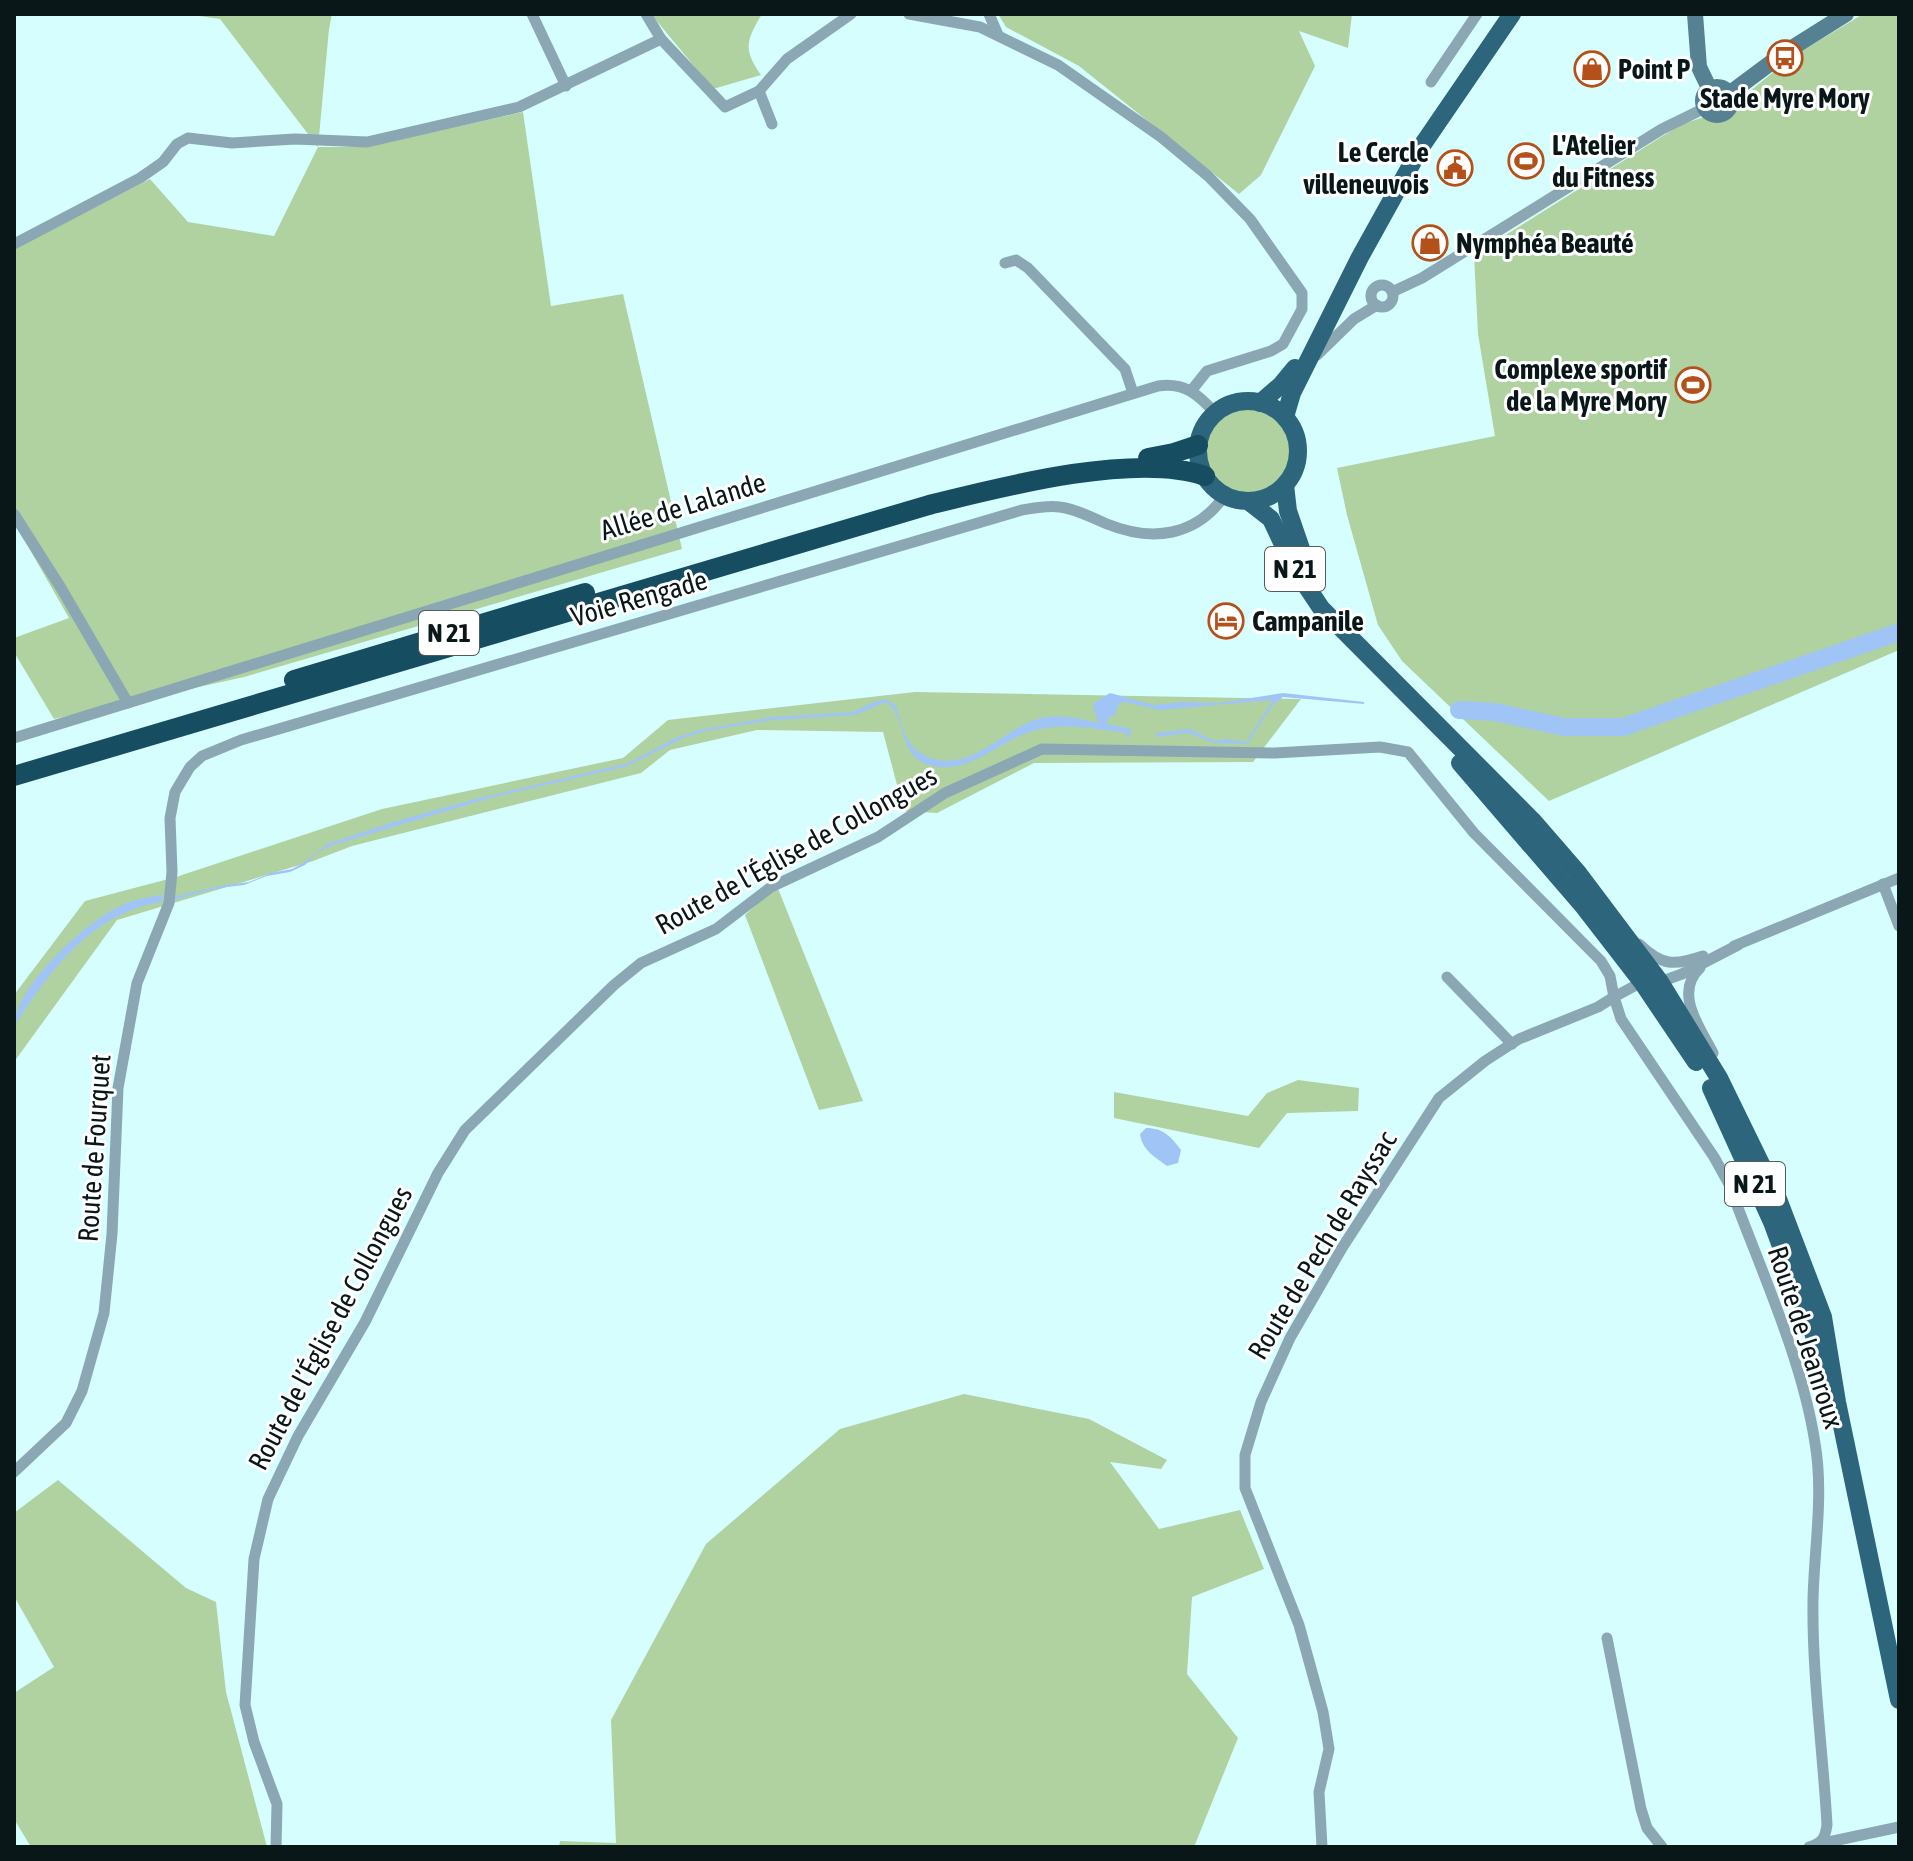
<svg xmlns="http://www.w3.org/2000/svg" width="1913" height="1861" font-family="'Asap Condensed',sans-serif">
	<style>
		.green { fill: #afd2a0 }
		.water { fill: #a1c4f6 }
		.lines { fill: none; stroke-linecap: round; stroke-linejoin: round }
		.river { stroke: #a1c4f6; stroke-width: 18 }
		.street { stroke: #8ba7b4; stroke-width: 11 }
		.secondary { stroke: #568193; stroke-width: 16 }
		.primary { stroke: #2d657c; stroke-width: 18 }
		.highway { stroke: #174d61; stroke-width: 20 }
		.labels { text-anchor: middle; stroke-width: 6; stroke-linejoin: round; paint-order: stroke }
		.shield { fill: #fff; stroke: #535d5d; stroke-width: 2 }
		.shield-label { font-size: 26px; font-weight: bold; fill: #091718 }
		.poi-label { font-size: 28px; font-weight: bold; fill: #091718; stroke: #fff; text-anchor: start }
		.street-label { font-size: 28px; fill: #091718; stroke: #fff }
	</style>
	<rect width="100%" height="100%" fill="#d7fefe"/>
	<g class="green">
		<path d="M186 14H332L329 29 318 147H365L523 112 551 306 623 294 682 549 244 677 54 719 14 652V638L69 618 14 522V249L150 179 188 222 274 236 318 147 220 19Z"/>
		<path d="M651 14H762C746 41 743 49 761 75L713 89Z"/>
		<path d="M998 14H1352L1348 48 1299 31 1315 66 1261 175 1239 194 1079 66 1006 27Z"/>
		<path d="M1863 14H1899V650L1549 801 1402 661 1378 625 1347 515 1337 468 1495 436 1478 334 1474 255 1680 125 1704 117 1717 122 1735 113 1739 100 1792 57Z"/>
		<circle cx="1248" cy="451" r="42"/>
		<path d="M915 692 1301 699 1253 762 1034 763 937 813 904 811 883 732 757 730 670 750 641 773 352 846 313 861 117 920 14 1062V995L85 901 176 877 382 809 623 758 668 720Z"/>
		<path d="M777 886 863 1101 819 1110 745 915Z"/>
		<path d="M1298 1080 1359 1088 1358 1111 1287 1113 1259 1148 1114 1118V1092L1248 1116 1267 1093Z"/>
		<path d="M964 1394 1089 1419 1167 1460 1161 1469 1110 1462 1159 1529 1240 1510 1264 1569 1192 1597 1187 1674 1238 1738 1194 1847H559L560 1841 616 1843 611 1720 706 1544 840 1429Z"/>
		<path d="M58 1480 186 1588 216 1602 226 1692 267 1847H31L14 1819V1693L54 1667 14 1596V1513Z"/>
	</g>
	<g class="water">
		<path d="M1110 693 1154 705 1183 702 1219 703 1283 693 1364 702V704L1283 697 1272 706 1247 744 1214 743 1189 733 1156 737 1157 733 1190 729 1215 741 1227 739 1246 742 1273 700 1160 710 1124 702 1119 704 1115 715 1108 718 1107 724 1132 729 1127 739 1126 733C1095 729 1064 722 1033 731 1000 740 967 777 929 765 895 754 908 713 885 702L856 715 772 720 706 731 683 738 628 766 490 798 333 845 320 851 305 865 290 872 267 876 244 885 218 888 173 900V897L218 886 249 882 271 873 292 869 305 862 327 844 397 821 479 798 629 763 675 738 699 730 772 717 853 712 876 701 886 699 896 706C900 716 901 727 906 736 910 745 919 754 928 757 970 774 1002 730 1037 719 1058 713 1078 718 1099 723L1093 708 1094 703Z"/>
		<path d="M163 895 162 902C92 912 49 972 14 1027 14 988 82 926 116 908 131 900 146 897 163 895Z"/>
		<path d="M1146 1128C1164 1128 1171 1137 1181 1150L1178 1163 1167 1166C1155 1157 1142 1150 1140 1134Z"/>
	</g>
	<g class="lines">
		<path class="river" d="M1459 710 1495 712 1564 727H1623L1899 632"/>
		<g class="street">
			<path d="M532 14 566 86"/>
			<path d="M646 14 661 39 725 107 759 91 787 59 851 14"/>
			<path d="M909 14 980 27 1058 65 1161 137 1208 176 1250 219 1302 293V309L1283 344 1271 351 1207 371 1191 391"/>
			<path d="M989 14 998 35"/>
			<path d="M1431 82 1477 14"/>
			<path d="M759 91 772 124"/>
			<path d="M14 244 140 178 163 162 177 144 188 138 232 143 295 139 367 142 519 107 661 39"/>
			<path d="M1005 263 1016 260 1028 268 1125 369 1133 393"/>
			<circle cx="1382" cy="296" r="11"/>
			<path d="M1392 292 1422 278 1662 129 1705 108"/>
			<path d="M1317 355 1354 319 1377 305"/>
			<path d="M14 514 61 588 128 703"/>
			<path d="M14 738 1158 386C1184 382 1198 394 1215 413"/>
			<path d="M1883 884 1899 926"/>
			<path d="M1639 944C1662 966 1674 966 1703 956"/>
			<path d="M1738 945 1682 974 1660 982H1642L1614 997 1621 1019 1714 1157 1729 1184C1759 1266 1802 1358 1815 1443 1824 1496 1814 1548 1813 1601 1812 1676 1823 1750 1827 1825 1825 1838 1823 1843 1809 1847"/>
			<path d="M1734 946 1899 878"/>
			<path d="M1700 968C1673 993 1701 1029 1713 1053"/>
			<path d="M1447 977 1512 1044"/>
			<path d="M14 1472 66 1423 82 1391 104 1313 112 1234 118 1088 137 983 169 903 172 872 170 818 175 792 190 767 202 756 241 740 1022 510C1034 508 1047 505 1060 507 1077 509 1092 518 1107 524 1152 542 1196 537 1225 495"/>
			<path d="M1607 1638 1641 1809 1647 1828 1662 1847"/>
			<path d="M1819 1844 1899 1827"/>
			<path d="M276 1847 277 1804 254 1742 245 1705 254 1559 268 1499 298 1436 365 1322 438 1173 465 1130 614 985 641 963 716 929 771 887 878 837 945 793 1042 749 1275 753 1380 747 1408 752 1474 833 1601 961 1610 976 1614 997 1598 1007 1519 1039 1485 1061 1439 1098 1342 1248 1290 1338 1261 1402 1245 1455V1488L1299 1625 1323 1712 1329 1749 1319 1792 1322 1847"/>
		</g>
		<g class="secondary">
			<path d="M1695 14 1699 67 1710 90"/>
			<circle cx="1717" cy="101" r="14"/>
			<path d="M1729 94 1784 53 1846 14"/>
		</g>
		<g class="primary">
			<circle cx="1248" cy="451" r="50"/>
			<path d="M1260 403 1281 385 1295 368"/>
			<path d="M1285 417 1292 393 1360 257 1421 147 1512 14"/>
			<path d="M1285 485 1288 511 1309 572"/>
			<path d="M1248 501 1271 519 1293 566 1321 608 1532 820 1578 873 1660 982 1719 1078 1778 1199 1823 1317 1837 1402 1899 1700"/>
			<path d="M1460 763 1584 907 1642 982 1696 1062"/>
			<path d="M1711 1088 1772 1222 1819 1349"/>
		</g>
		<g class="highway">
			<path d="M1148 458 1174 453 1198 445"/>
			<path d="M294 680 585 593"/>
			<path d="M14 776 929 505C1001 487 1135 452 1205 476"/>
		</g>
	</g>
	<defs>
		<symbol id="bus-ring" viewBox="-11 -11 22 22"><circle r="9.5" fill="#fff" stroke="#b4511b" stroke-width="1.5"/><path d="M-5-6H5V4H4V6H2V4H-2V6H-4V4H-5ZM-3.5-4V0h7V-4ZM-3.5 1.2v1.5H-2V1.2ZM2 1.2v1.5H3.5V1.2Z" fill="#b4511b"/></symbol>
		<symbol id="shop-ring" viewBox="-11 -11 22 22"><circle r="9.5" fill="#fff" stroke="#b4511b" stroke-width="1.5"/><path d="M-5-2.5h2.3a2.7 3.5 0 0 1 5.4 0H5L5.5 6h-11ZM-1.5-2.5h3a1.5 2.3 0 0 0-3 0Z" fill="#b4511b"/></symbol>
		<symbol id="stadium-ring" viewBox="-11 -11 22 22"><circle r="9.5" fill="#fff" stroke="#b4511b" stroke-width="1.5"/><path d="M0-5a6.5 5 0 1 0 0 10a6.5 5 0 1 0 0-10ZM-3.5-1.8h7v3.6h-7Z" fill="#b4511b"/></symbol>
		<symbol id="civic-ring" viewBox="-11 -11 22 22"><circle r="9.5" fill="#fff" stroke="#b4511b" stroke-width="1.5"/><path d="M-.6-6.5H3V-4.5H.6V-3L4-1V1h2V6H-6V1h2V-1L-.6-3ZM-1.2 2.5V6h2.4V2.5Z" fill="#b4511b"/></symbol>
		<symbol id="hotel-ring" viewBox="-11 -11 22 22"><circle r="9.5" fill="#fff" stroke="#b4511b" stroke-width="1.5"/><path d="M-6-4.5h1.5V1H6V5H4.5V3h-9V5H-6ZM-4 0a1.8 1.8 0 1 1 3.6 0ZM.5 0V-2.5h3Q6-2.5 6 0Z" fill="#b4511b"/></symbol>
	</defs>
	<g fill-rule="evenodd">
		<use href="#bus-ring" x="1765" y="38" width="40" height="40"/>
		<use href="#shop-ring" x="1572" y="49" width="40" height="40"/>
		<use href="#stadium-ring" x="1506" y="141" width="40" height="40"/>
		<use href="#civic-ring" x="1435" y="148" width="40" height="40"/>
		<use href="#shop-ring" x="1410" y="223" width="40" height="40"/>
		<use href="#stadium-ring" x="1673" y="365" width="40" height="40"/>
		<use href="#hotel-ring" x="1206" y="601" width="40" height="40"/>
	</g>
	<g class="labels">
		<g class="shield">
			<rect x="1265" y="547" width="60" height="44" rx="6"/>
			<rect x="419" y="611" width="60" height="44" rx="6"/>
			<rect x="1725" y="1162" width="60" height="44" rx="6"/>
		</g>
		<g class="shield-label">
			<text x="1295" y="578">N 21</text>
			<text x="449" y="642">N 21</text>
			<text x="1755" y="1193">N 21</text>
		</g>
		<g class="poi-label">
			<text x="1618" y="79">Point P</text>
			<text x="1785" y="108" text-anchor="middle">Stade Myre Mory</text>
			<text x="1552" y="155">L'Atelier<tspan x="1552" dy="32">du Fitness</tspan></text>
			<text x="1429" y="162" text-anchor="end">Le Cercle<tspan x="1429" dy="32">villeneuvois</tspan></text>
			<text x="1456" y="253">Nymphéa Beauté</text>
			<text x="1667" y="379" text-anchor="end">Complexe sportif<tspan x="1667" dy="32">de la Myre Mory</tspan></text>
			<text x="1252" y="631">Campanile</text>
		</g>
		<g class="street-label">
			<text transform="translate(683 506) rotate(-17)" y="10">Allée de Lalande</text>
			<text transform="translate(639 598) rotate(-16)" y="10">Voie Rengade</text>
			<text transform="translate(796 850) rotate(-29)" y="10">Route de l’Église de Collongues</text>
			<text transform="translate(94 1148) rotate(-86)" y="10">Route de Fourquet</text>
			<text transform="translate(1322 1245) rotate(-59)" y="10">Route de Pech de Rayssac</text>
			<text transform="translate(330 1328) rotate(-62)" y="10">Route de l’Église de Collongues</text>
			<text transform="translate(1806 1337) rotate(72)" y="10">Route de Jeanroux</text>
		</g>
	</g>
	<rect width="1913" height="1861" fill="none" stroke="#091718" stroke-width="32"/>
</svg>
